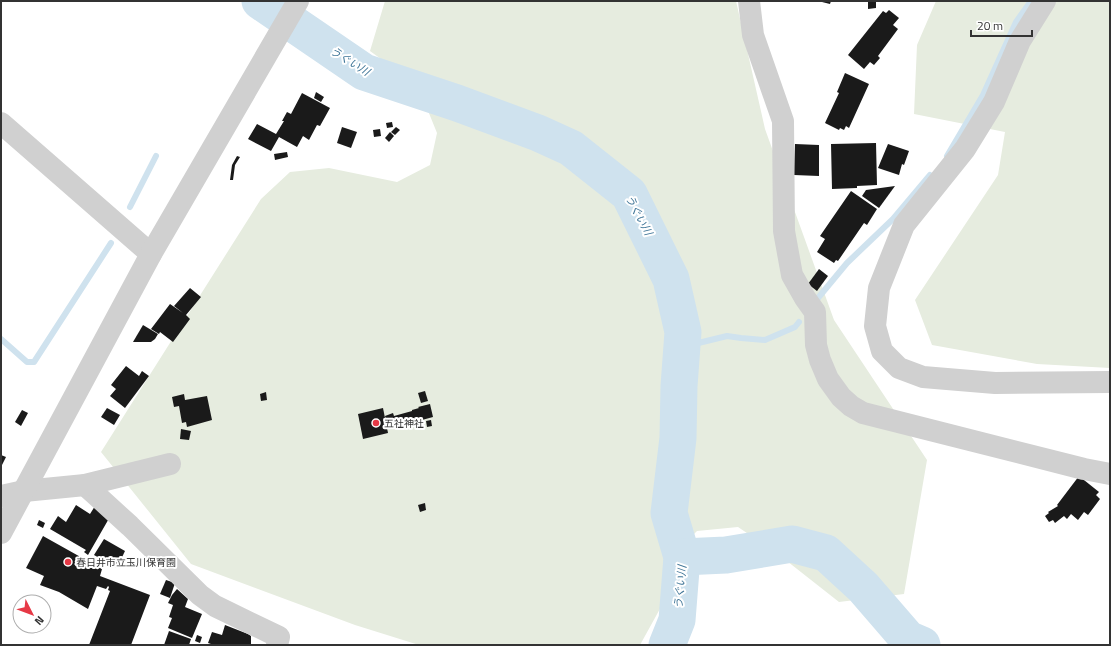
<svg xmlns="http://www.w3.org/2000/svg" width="1111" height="646" font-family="'Titillium Web','Noto Sans JP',sans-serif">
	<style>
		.green { fill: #e6ecdf }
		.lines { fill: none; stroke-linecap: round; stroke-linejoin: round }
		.stream { stroke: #cfe2ee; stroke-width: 6 }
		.river { stroke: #cfe2ee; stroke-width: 37 }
		.building { fill: #1a1a1a }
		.minor { stroke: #d0d0d0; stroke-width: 22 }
		.poi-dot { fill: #e63946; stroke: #fff; stroke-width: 1.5 }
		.labels { text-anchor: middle; stroke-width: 4; stroke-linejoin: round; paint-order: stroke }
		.poi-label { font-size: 10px; fill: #333; stroke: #fff; text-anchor: start }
		.water-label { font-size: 11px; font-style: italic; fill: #3f7597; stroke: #fff }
	</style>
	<rect width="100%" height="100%" fill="#fff"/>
	<g class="green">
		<path d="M385 1H736L765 129 834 320 927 460 904 594 839 602 778 554 738 527 697 531 678 550 672 587 640 645H419L355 625 191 564 101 452 261 199 290 172 329 168 397 182 430 165 437 133 418 86 370 51Z"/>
		<path d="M936 1H1110V368L1037 364 932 345 915 300 998 175 1005 132 914 114 917 45Z"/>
	</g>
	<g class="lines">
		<g class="stream">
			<path d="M947 156 983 95 1016 22 1031 1"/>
			<path d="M130 207 156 156"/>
			<path d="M818 298 847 263 893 219 930 175"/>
			<path d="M1 339 27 362H34L111 243"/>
			<path d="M682 347 727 336 741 338 765 340 795 327 799 322"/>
			<path d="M908 639 911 645"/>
		</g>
		<g class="river">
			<path d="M260 1 364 72 457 103 538 133 571 148 629 194 671 279 683 332 679 386 678 438 669 513 682 557 677 620 667 645"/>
			<path d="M682 557 726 555 792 544 826 553 863 587 908 639 922 645"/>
		</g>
	</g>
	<g class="building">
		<path d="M818 1H831L830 4Z"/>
		<path d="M868 1H876V8L868 9Z"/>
		<path d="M889 10 899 18 893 25 898 29 878 56 880 58 874 65 870 62 864 69 848 55 883 11 886 13Z"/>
		<path d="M845 73 869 84 849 128 846 126 844 130 840 128 839 130 825 123 839 93 837 92Z"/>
		<path d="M316 92 324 97 321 102 314 98Z"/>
		<path d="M302 93 330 108 320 126 317 125 309 140 303 136 297 147 279 137 271 151 248 139 257 124 276 134 284 121H282L287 112 291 114Z"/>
		<path d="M392 122 393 127 387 128 386 123Z"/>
		<path d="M342 127 357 132 351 148 337 143Z"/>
		<path d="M396 127 400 130 395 135 391 132Z"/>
		<path d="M380 129 381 136 374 137 373 130Z"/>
		<path d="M390 132 394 136 389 142 385 138Z"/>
		<path d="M876 143 877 185 857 186V188L832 189 831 144Z"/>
		<path d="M795 144 819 145V176L794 175Z"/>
		<path d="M888 144 909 151 904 165 902 164 899 175 878 168Z"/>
		<path d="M287 152 288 157 275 160 274 154Z"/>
		<path d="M237 156 240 157 235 165 233 180H230L232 165Z"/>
		<path d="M895 186 879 208 862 196 866 190Z"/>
		<path d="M851 191 877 209 867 225 864 223 838 261 836 260 834 263 817 252 825 239 820 236Z"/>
		<path d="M819 269 828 276 817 291 808 284Z"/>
		<path d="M190 288 201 297 186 315 190 319 173 342 160 332 159 334 151 329 170 304 183 313 174 306Z"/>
		<path d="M143 325 158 334 155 339 151 342H133Z"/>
		<path d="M126 366 139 376 142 371 149 376 125 408 110 396 116 389 111 385Z"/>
		<path d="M425 391 428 401 421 403 418 393Z"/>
		<path d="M266 392 267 400 261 401 260 394Z"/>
		<path d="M184 394 185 400 207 396 212 420 187 427 186 422 182 423 179 406 174 407 172 397Z"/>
		<path d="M430 404 433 417 422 420 421 418 414 420V418L396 422V424L388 427 385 416 393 413 394 416 412 411V410L419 408 418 407Z"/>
		<path d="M107 408 120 415 114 425 101 417Z"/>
		<path d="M383 408 388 433 363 439 358 414Z"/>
		<path d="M22 410 28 413 21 426 15 422Z"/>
		<path d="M431 420 432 426 427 427 426 421Z"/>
		<path d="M181 429 191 431 189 440 180 439Z"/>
		<path d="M1 455 6 457 1 467Z"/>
		<path d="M1079 476 1099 492 1096 495 1100 499 1088 515 1084 512 1078 520 1071 514 1067 519 1064 516 1055 523 1053 520 1049 522 1045 516 1049 513 1048 512 1058 506 1057 505Z"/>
		<path d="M425 503 426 510 420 512 418 505Z"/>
		<path d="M76 505 90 514 95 506 111 515 88 555 84 552 86 550 50 529 58 516 66 522Z"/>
		<path d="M39 520 45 523 43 528 37 525Z"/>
		<path d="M43 536 102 569 100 576 150 595 131 645H89L110 591 108 590 109 587 108 586 106 589 97 586 88 609 59 592 40 585 44 576 26 568Z"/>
		<path d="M104 539 125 551 117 568 94 555Z"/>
		<path d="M166 580 175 583 170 598 160 594Z"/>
		<path d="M177 589 188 599 185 607 202 614 192 638 168 628 172 618 169 617 173 605 168 603 172 595Z"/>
		<path d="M225 625 248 634 251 636V645H214L208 643 212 632 222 635Z"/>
		<path d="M169 631 191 639 189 645H164Z"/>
		<path d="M197 635 202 637 200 643 195 641Z"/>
	</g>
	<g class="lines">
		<g class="minor">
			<path d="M749 1 753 35 783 121 784 231 792 275 805 298 815 312 816 345 820 360 828 379 841 397 851 406 863 413 1084 469 1110 474"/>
			<path d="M1045 1 1020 41 994 102 965 149 904 225 879 288 875 326 882 351 899 368 923 377 995 383 1110 382"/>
			<path d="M1 123 151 254"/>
			<path d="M85 485 130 526 200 595 215 606 279 637 277 645"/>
			<path d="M1 496 24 491 85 485 170 464"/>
			<path d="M1 533 151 254 298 1"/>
		</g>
	</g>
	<g class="poi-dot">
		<circle cx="376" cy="423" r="4"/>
		<circle cx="68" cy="562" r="4"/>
	</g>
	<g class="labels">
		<g class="poi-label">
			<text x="384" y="427">五社神社</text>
			<text x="76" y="566">春日井市立玉川保育園</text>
		</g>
		<g class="water-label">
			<text transform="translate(350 61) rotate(32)" y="4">うぐい川</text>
			<text transform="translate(639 215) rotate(62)" y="4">うぐい川</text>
			<text transform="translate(680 587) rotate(-85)" y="4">うぐい川</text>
		</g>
	</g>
	<rect width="1111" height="646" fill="none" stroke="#333333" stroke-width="4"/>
	<g transform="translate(32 614) rotate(132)"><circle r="19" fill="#ffffff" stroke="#adadad"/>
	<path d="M0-3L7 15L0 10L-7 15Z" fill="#e63946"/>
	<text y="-6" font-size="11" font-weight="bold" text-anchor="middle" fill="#333333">N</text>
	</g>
	<path d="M971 30v6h61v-6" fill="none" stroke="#333333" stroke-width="2"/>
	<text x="977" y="30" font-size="12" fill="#333333" stroke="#ffffff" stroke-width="3" paint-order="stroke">20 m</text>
</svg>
